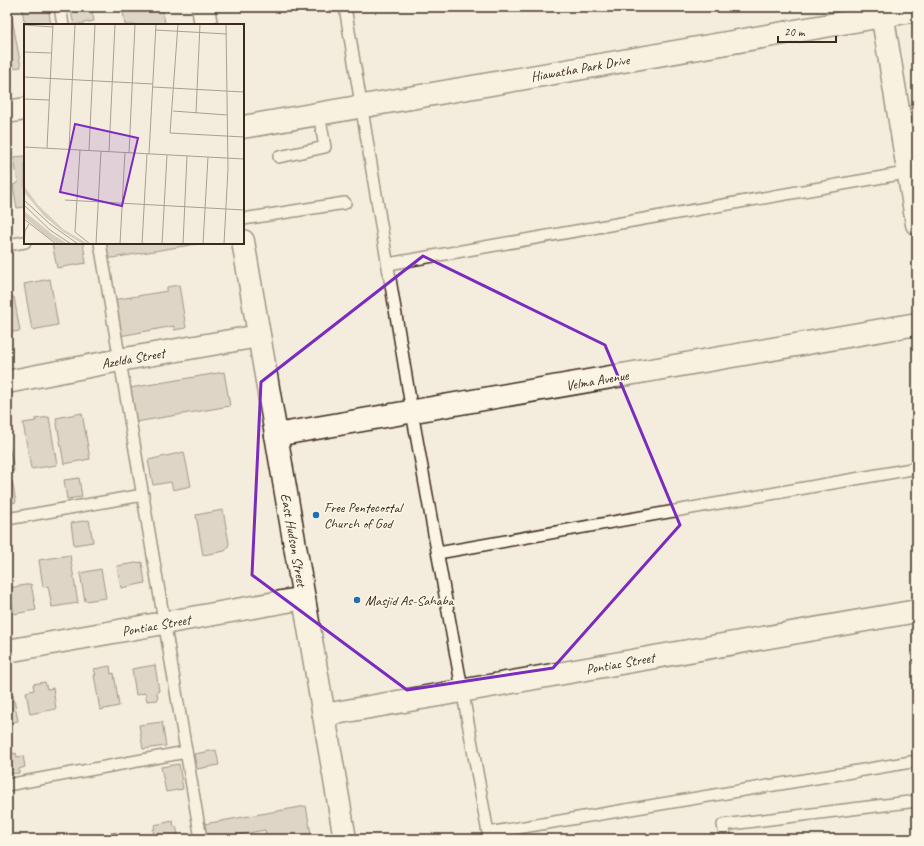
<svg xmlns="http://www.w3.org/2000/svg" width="924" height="846" font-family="Caveat,sans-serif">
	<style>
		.building { fill: #c3b9aa; stroke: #3b2a1e }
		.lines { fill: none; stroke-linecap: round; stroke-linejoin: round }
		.service-casing { stroke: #3b2a1e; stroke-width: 14 }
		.minor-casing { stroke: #3b2a1e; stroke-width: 25 }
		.secondary-casing { stroke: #3b2a1e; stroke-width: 25 }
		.service { stroke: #fcf5e5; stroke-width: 11 }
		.minor { stroke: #fcf5e5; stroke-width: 22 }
		.secondary { stroke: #fcf5e5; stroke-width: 22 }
		.marked { fill: none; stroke: #7b2cbf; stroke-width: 3; stroke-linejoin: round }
		.poi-dot { fill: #1f6fb2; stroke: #fcf5e5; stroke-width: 1.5 }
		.labels { text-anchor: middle; stroke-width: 3.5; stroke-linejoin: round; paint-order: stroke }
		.street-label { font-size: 14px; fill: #3b2a1e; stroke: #fcf5e5 }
		.poi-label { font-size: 14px; fill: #3b2a1e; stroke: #fcf5e5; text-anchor: start }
		.inset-road { fill: none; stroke: #aa9f91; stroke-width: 1 }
		.view { fill: #7b2cbf; fill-opacity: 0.15; stroke: #7b2cbf; stroke-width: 2 }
		.inset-edge { fill: none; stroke: #3b2a1e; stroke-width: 2 }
	</style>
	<rect width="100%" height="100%" fill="#f4eddd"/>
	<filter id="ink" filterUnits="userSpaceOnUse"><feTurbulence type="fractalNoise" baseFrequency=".025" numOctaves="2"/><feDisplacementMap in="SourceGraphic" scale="8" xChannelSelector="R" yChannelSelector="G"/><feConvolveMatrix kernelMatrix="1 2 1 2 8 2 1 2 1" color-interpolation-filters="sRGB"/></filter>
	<g filter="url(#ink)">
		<g class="building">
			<path d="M7 7H10L21 67 7 69Z"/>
			<path d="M31 7H48L51 25 25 26 22 9Z"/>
			<path d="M70 7H91L94 21 74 25Z"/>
			<path d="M130 7H162L165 23 158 24 159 25H125L123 11H131Z"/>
			<path d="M25 156V207L17 208 13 185 18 183 14 157Z"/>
			<path d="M52 243H83L86 263 57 268Z"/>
			<path d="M104 243H202L106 259Z"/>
			<path d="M50 279 58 325 32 330 24 284Z"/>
			<path d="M179 285 186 328 174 330V326L120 336 113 300 167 291V287Z"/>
			<path d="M14 297 20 331 7 333V298Z"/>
			<path d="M224 372 230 406 136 422 130 388Z"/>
			<path d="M82 413 90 459 64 464 56 418Z"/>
			<path d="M49 417 57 465 31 469 23 423 36 421 35 419Z"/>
			<path d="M7 441H8L14 471 7 472Z"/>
			<path d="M184 452 191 486 173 490 171 482 153 485 148 460Z"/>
			<path d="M79 478 82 497 67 499 64 480Z"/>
			<path d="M12 481 16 502 7 504V482Z"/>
			<path d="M223 510 229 543 228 547 225 551 203 555 196 515Z"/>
			<path d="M89 520 93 542 74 545 71 523Z"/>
			<path d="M70 555 78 603 52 607 48 586 43 587 39 560Z"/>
			<path d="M142 562 145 583 121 588 117 566Z"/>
			<path d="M101 569 106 598 85 601 80 573Z"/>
			<path d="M31 584 36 610 14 614 9 588Z"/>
			<path d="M155 665 159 691 157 692 158 700 147 701 145 693 136 695 132 669Z"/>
			<path d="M110 666 111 674 114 673 119 706 100 710 94 675H96L94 669Z"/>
			<path d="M45 682 47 689 53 688 56 709 30 714 26 692 34 690 33 684Z"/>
			<path d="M13 695 18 721 7 723V696Z"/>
			<path d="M162 722 166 746 143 749 139 725Z"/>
			<path d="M216 750 219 765 197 769 194 754Z"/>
			<path d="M16 753 17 757 23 756 25 767 19 769V773L7 774V755Z"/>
			<path d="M179 764 183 789 166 792 161 767Z"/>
			<path d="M306 806 312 839H267L265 830 215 839H207L204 824Z"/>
			<path d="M173 821 174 827 176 826 179 839H154L153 829H155L154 825Z"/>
			<path d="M116 832 118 839H91V837Z"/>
		</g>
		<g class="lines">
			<defs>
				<g id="service">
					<path d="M60 7 63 25"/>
					<path d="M345 7 412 412 488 833 917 761"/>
					<path d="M279 157 325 147 319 114"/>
					<path d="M243 219 345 203"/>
					<path d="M100 243 201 839"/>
					<path d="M7 245 25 242"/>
					<path d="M388 264 911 172"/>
					<path d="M7 519 143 495"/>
					<path d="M438 553 917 468"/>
					<path d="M7 785 186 752"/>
					<path d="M726 839 723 825 917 801"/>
				</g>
				<g id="minor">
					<path d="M881 7 917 224"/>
					<path d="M7 112 25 109"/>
					<path d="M243 127 917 10"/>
					<path d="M7 382 125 359 259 336"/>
					<path d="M276 435 917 324"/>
					<path d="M7 651 304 598"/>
					<path d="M324 715 917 611"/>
				</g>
				<g id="secondary">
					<path d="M203 7 206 25"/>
					<path d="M243 241 345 839"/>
				</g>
			</defs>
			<use href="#service" class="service-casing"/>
			<use href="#minor" class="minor-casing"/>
			<use href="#secondary" class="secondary-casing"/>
			<use href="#service" class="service"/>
			<use href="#minor" class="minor"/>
			<use href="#secondary" class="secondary"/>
		</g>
	</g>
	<path d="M0 0H924V846H0ZM423 256 605 345 680 525 553 668 407 690 252 575 261 382Z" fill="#f4eddd" fill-opacity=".55" fill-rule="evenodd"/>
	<path class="marked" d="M423 256 605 345 680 525 553 668 407 690 252 575 261 382Z"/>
	<g class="poi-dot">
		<circle cx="316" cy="515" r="4"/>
		<circle cx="357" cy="600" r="4"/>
	</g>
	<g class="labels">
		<g class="street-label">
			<text transform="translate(580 68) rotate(-10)" y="5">Hiawatha Park Drive</text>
			<text transform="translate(133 358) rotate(-10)" y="5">Azelda Street</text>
			<text transform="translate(597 380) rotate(-10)" y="5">Velma Avenue</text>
			<text transform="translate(294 540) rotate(80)" y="5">East Hudson Street</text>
			<text transform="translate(156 625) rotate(-10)" y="5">Pontiac Street</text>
			<text transform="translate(620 663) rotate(-10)" y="5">Pontiac Street</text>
		</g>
		<g class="poi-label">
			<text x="324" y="512">Free Pentecostal<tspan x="324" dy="16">Church of God</tspan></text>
			<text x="365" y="605">Masjid As-Sahaba</text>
		</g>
	</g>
	<g transform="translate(24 24)">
		<rect width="220" height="220" fill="#f4eddd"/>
		<path d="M0 162 14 181 39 205 64 220H59L38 207 20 192 0 168ZM0 187 28 210 44 220H34L21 211 0 193Z" fill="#d6cdbd"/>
		<path class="inset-road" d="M154 0 146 109 220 113M0 1 29 3M131 6 203 10M0 28 27 29M0 53 129 60M129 63 220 68M0 75 25 76M149 87 203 91M172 89 176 0M0 123 220 135M23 124 29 0M45 125 51 0M56 126 51 208 66 220M65 126 71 0M85 127 91 0M105 129 111 0M125 130 132 0M0 176 26 200 54 220M41 176 220 186M0 181 26 206 47 220M0 195 32 220M0 220 1 207 5 200M72 220 77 127M96 220 101 128M118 220 123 130M138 220 143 131M159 220 163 132M179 220 184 133M200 220 204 145 202 0"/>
		<path class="view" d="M51 100 114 114 98 182 36 168Z"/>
		<rect width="220" height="220" class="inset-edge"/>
	</g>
	<rect width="924" height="846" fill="none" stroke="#fcf5e5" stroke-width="24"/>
	<rect x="12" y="12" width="900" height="822" fill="none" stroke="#3b2a1e" stroke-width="1.5" filter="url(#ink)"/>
	<path d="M778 36v6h58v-6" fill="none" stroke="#3b2a1e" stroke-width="2"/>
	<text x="784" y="36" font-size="12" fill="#3b2a1e" stroke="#fcf5e5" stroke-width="3" paint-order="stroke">20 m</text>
</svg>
